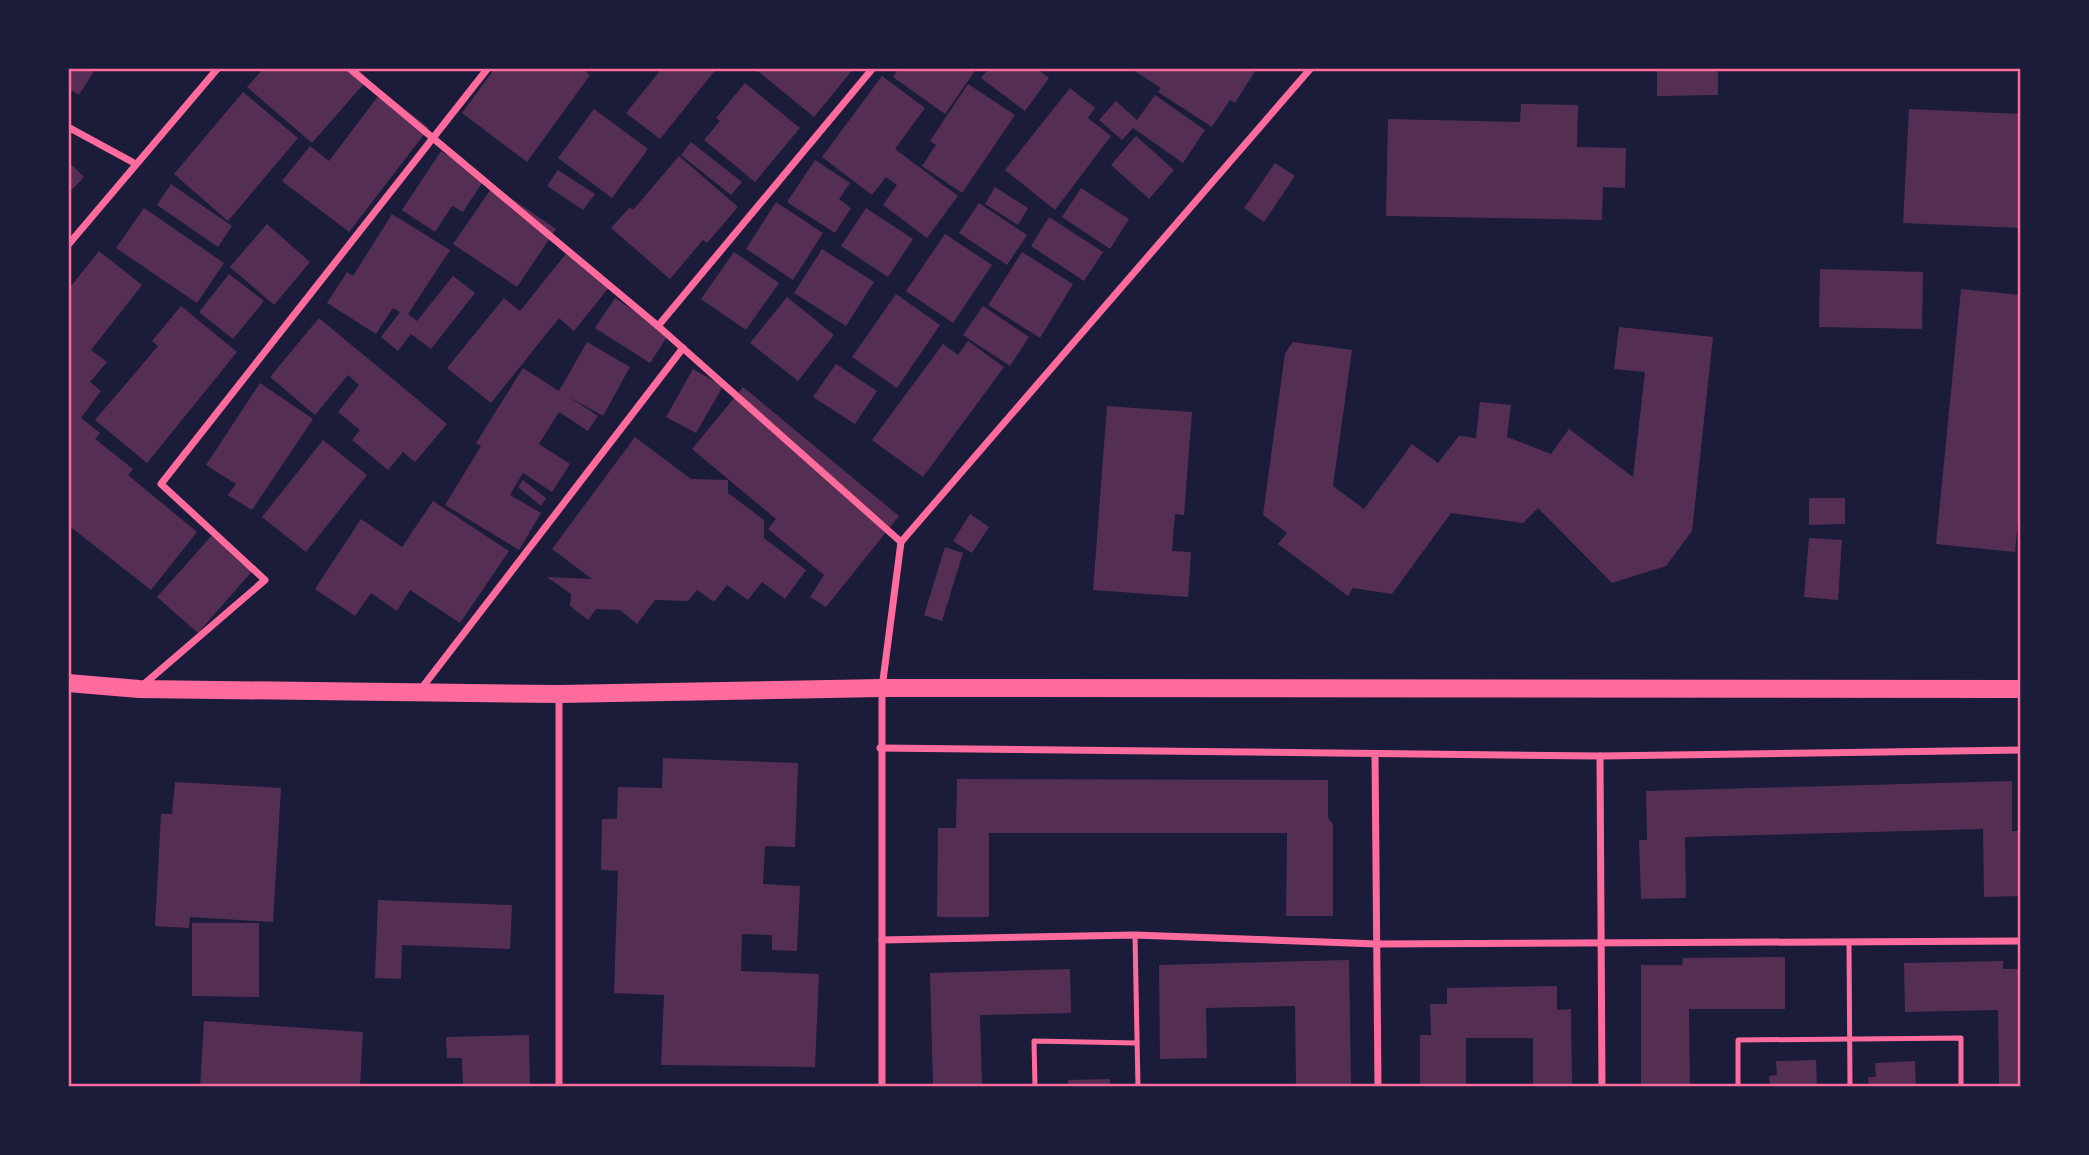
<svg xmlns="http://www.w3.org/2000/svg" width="2089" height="1155" font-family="Jost,sans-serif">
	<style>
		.building { fill: #542f53 }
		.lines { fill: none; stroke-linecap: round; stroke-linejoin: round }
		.service { stroke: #ff6b9d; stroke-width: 5 }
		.minor { stroke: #ff6b9d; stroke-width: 7 }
		.primary { stroke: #ff6b9d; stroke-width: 18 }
		.neatline { fill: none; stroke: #ff6b9d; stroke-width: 2.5 }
	</style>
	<rect width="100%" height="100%" fill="#1b1b3a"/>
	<g class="building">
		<path d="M68 68H96L79 95 68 88Z"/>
		<path d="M264 68H357L368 79 312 143 247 87Z"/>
		<path d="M495 68H581L590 75 527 162 462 113Z"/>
		<path d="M654 68H717L660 139 626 113 659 72Z"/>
		<path d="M754 68H854L814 117Z"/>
		<path d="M899 68H977L945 114 893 77Z"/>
		<path d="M989 68H1036L1049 78 1025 111 981 78Z"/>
		<path d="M1130 68H1257L1235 103 1230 100 1212 127 1158 92 1161 88Z"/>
		<path d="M1657 68H1718V95L1657 96Z"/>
		<path d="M882 76 925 108 895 149 958 196 927 238 883 205 897 185 886 177 872 195 822 157Z"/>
		<path d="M745 83 800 128 755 182 704 140 720 121 716 118Z"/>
		<path d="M968 84 1015 115 962 193 922 166 936 145 930 141Z"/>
		<path d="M1070 88 1095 108 1088 118 1111 136 1055 210 1005 170Z"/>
		<path d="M382 91 429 128 349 232 282 181 310 146 329 161Z"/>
		<path d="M243 92 298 138 228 221 174 174Z"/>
		<path d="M1155 95 1205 130 1183 163 1133 128 1122 140 1099 120 1116 101 1137 120Z"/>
		<path d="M1521 104 1578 105 1577 147 1626 148 1625 188 1603 187 1602 220 1386 216 1388 119 1520 122Z"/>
		<path d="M594 109 648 149 612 198 558 158Z"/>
		<path d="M1909 109 2021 114V228L1903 223Z"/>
		<path d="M1136 136 1174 170 1149 199 1111 165Z"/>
		<path d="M691 142 742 182 731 195 681 155Z"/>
		<path d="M441 151 484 180 463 212 452 206 435 232 402 210Z"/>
		<path d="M679 156 738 207 707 243 703 240 670 279 611 228 630 207 633 210Z"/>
		<path d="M815 160 850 183 839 199 851 208 835 233 787 202Z"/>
		<path d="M1275 163 1295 176 1264 222 1244 208Z"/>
		<path d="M72 165 84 177 68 194V170Z"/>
		<path d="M558 170 595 194 583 210 547 186Z"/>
		<path d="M171 184 232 226 218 247 157 205Z"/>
		<path d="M493 186 556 229 517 287 453 244Z"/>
		<path d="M995 187 1028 208 1018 225 985 204Z"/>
		<path d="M1081 188 1129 219 1110 249 1062 217Z"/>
		<path d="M776 202 823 233 793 280 746 249Z"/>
		<path d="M979 203 1027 235 1007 265 959 233Z"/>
		<path d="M144 208 224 263 197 303 116 248Z"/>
		<path d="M866 208 913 239 888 277 841 246Z"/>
		<path d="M392 214 450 250 408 314 417 321 453 276 475 293 431 349 411 334 398 351 381 337 400 312 393 308 376 334 327 303 347 272 353 276Z"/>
		<path d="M1049 217 1103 252 1084 281 1031 246Z"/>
		<path d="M267 224 310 262 274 305 230 267Z"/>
		<path d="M945 234 992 265 953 323 906 291Z"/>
		<path d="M822 249 874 282 846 326 794 293Z"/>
		<path d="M569 250 611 285 574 331 559 318 491 403 447 368 504 298 520 311Z"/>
		<path d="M99 251 142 285 91 350 107 362 90 382 101 391 81 418 100 433 95 439 133 469 128 475 197 532 151 590 68 525V290Z"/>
		<path d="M734 252 779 283 746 330 701 299Z"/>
		<path d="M1022 252 1073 284 1040 338 988 305Z"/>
		<path d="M1820 269 1923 272 1922 329 1819 327Z"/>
		<path d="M229 274 264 301 233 339 199 312Z"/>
		<path d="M1961 289 2021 295V489L2015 552 1936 544Z"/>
		<path d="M896 294 940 325 897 388 852 357Z"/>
		<path d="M787 297 834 335 798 381 750 343Z"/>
		<path d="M615 298 669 334 650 363 595 328Z"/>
		<path d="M181 306 237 352 147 463 95 420 158 346 152 341Z"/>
		<path d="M983 306 1029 337 1010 366 963 335Z"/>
		<path d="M319 318 447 424 415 462 403 452 388 470 352 440 360 430 338 412 359 385 348 375 315 415 270 377Z"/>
		<path d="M1619 327 1713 337 1692 531 1666 566 1612 583 1538 508 1523 523 1451 513 1392 594 1353 588 1348 596 1278 544 1287 533 1263 515 1285 353 1293 342 1352 350 1333 486 1364 509 1412 444 1438 463 1459 436 1476 438 1480 402 1511 405 1507 437 1551 454 1569 429 1633 477 1645 372 1614 369Z"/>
		<path d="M968 341 1004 367 923 477 872 440 943 344 958 355Z"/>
		<path d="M587 342 630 367 603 416 569 397 598 416 588 431 559 412 539 444 570 464 552 492 523 473 510 495 541 513 519 550 445 505 481 446 476 443 523 368 559 391Z"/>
		<path d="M836 364 877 391 855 424 813 397Z"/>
		<path d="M693 369 723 386 696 433 666 417Z"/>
		<path d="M260 383 313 419 252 510 228 495 236 484 206 465Z"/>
		<path d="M743 387 899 516 826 607 810 597 824 575 768 529 776 519 692 449Z"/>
		<path d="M1107 406 1192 412 1184 515 1175 514 1172 551 1191 552 1188 597 1093 590Z"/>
		<path d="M635 437 691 479 728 480V493L764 520V538L806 570 785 599 762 582 748 600 727 585 714 602 697 590 688 601 655 600 637 624 620 610 596 609 588 620 570 606 571 594 547 577 592 579 552 549Z"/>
		<path d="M323 440 367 475 306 552 262 517Z"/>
		<path d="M523 480 546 498 541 506 518 487Z"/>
		<path d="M1809 498H1845V524L1809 525Z"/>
		<path d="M433 501 509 551 460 623 410 590 397 611 371 593 355 616 315 589 361 519 402 547Z"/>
		<path d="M970 514 989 527 972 553 953 541Z"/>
		<path d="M214 533 254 569 198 633 157 597Z"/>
		<path d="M1809 538 1842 540 1838 600 1804 597Z"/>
		<path d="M945 547 963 553 942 621 924 615Z"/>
		<path d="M663 758 798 763 795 847 765 846 763 884 800 886 797 951 772 950V935L742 934 741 971 819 974 815 1067 661 1065 664 995 614 993 618 871 601 870 602 819H617L618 787 662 788Z"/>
		<path d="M957 779 1328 780V818L1333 824V916H1286L1287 833H989V917H937L938 828H956Z"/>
		<path d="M2012 781V831H2021V896L1984 897 1983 829 1685 837 1686 898 1641 899 1639 840H1647L1646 791Z"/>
		<path d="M175 782 281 788 273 922 190 917 189 928 155 926 161 814H172Z"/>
		<path d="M378 900 512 905 510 949 402 945 401 979 375 978Z"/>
		<path d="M192 923H259V997L192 996Z"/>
		<path d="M1785 957V1009H1689L1690 1087H1641V965H1682L1683 958Z"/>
		<path d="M1349 960 1351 1087H1296L1295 1006 1206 1008 1207 1058 1160 1059 1159 965Z"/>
		<path d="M2003 961V969H2021V1087H1999L1998 1010 1905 1012 1904 963Z"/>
		<path d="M1070 969 1071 1013 980 1015 982 1087H933L930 973Z"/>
		<path d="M1557 986V1010L1571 1009 1572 1087H1533V1038H1466V1087H1420V1035H1431L1430 1004H1447V988Z"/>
		<path d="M204 1021 363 1032 360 1087H200Z"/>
		<path d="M529 1035 530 1086 463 1087 462 1058H447L446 1037Z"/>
		<path d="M1816 1060 1817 1087H1770L1769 1076 1777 1075 1776 1061Z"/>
		<path d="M1915 1061 1916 1087H1869L1868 1077H1876L1875 1063Z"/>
		<path d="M1110 1079V1087H1068V1080Z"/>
	</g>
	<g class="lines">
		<g class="service">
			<path d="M1135 935 1138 1087"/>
			<path d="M1849 942 1850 1087"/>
			<path d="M1035 1087 1034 1041 1136 1043"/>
			<path d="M1738 1087V1040L1961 1038V1087"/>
		</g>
		<g class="minor">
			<path d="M349 68 658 326 901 542"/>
			<path d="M68 127 136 164"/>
			<path d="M68 245 218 68"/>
			<path d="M658 326 873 68"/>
			<path d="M143 685 265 580 161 484 488 68"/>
			<path d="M421 689 683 348"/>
			<path d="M559 695V1087"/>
			<path d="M880 748 1600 756 2021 750"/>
			<path d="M1375 754 1378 1087"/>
			<path d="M1600 756 1602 1087"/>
			<path d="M882 940 1135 935 1377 944 2021 941"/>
			<path d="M882 1087V688L901 542 1311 68"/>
		</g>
		<path class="primary" d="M68 683 139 689 559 694 882 688 2021 689"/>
	</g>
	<rect width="2089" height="1155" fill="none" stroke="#1b1b3a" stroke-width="140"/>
	<rect x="70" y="70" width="1949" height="1015" class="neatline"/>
</svg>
